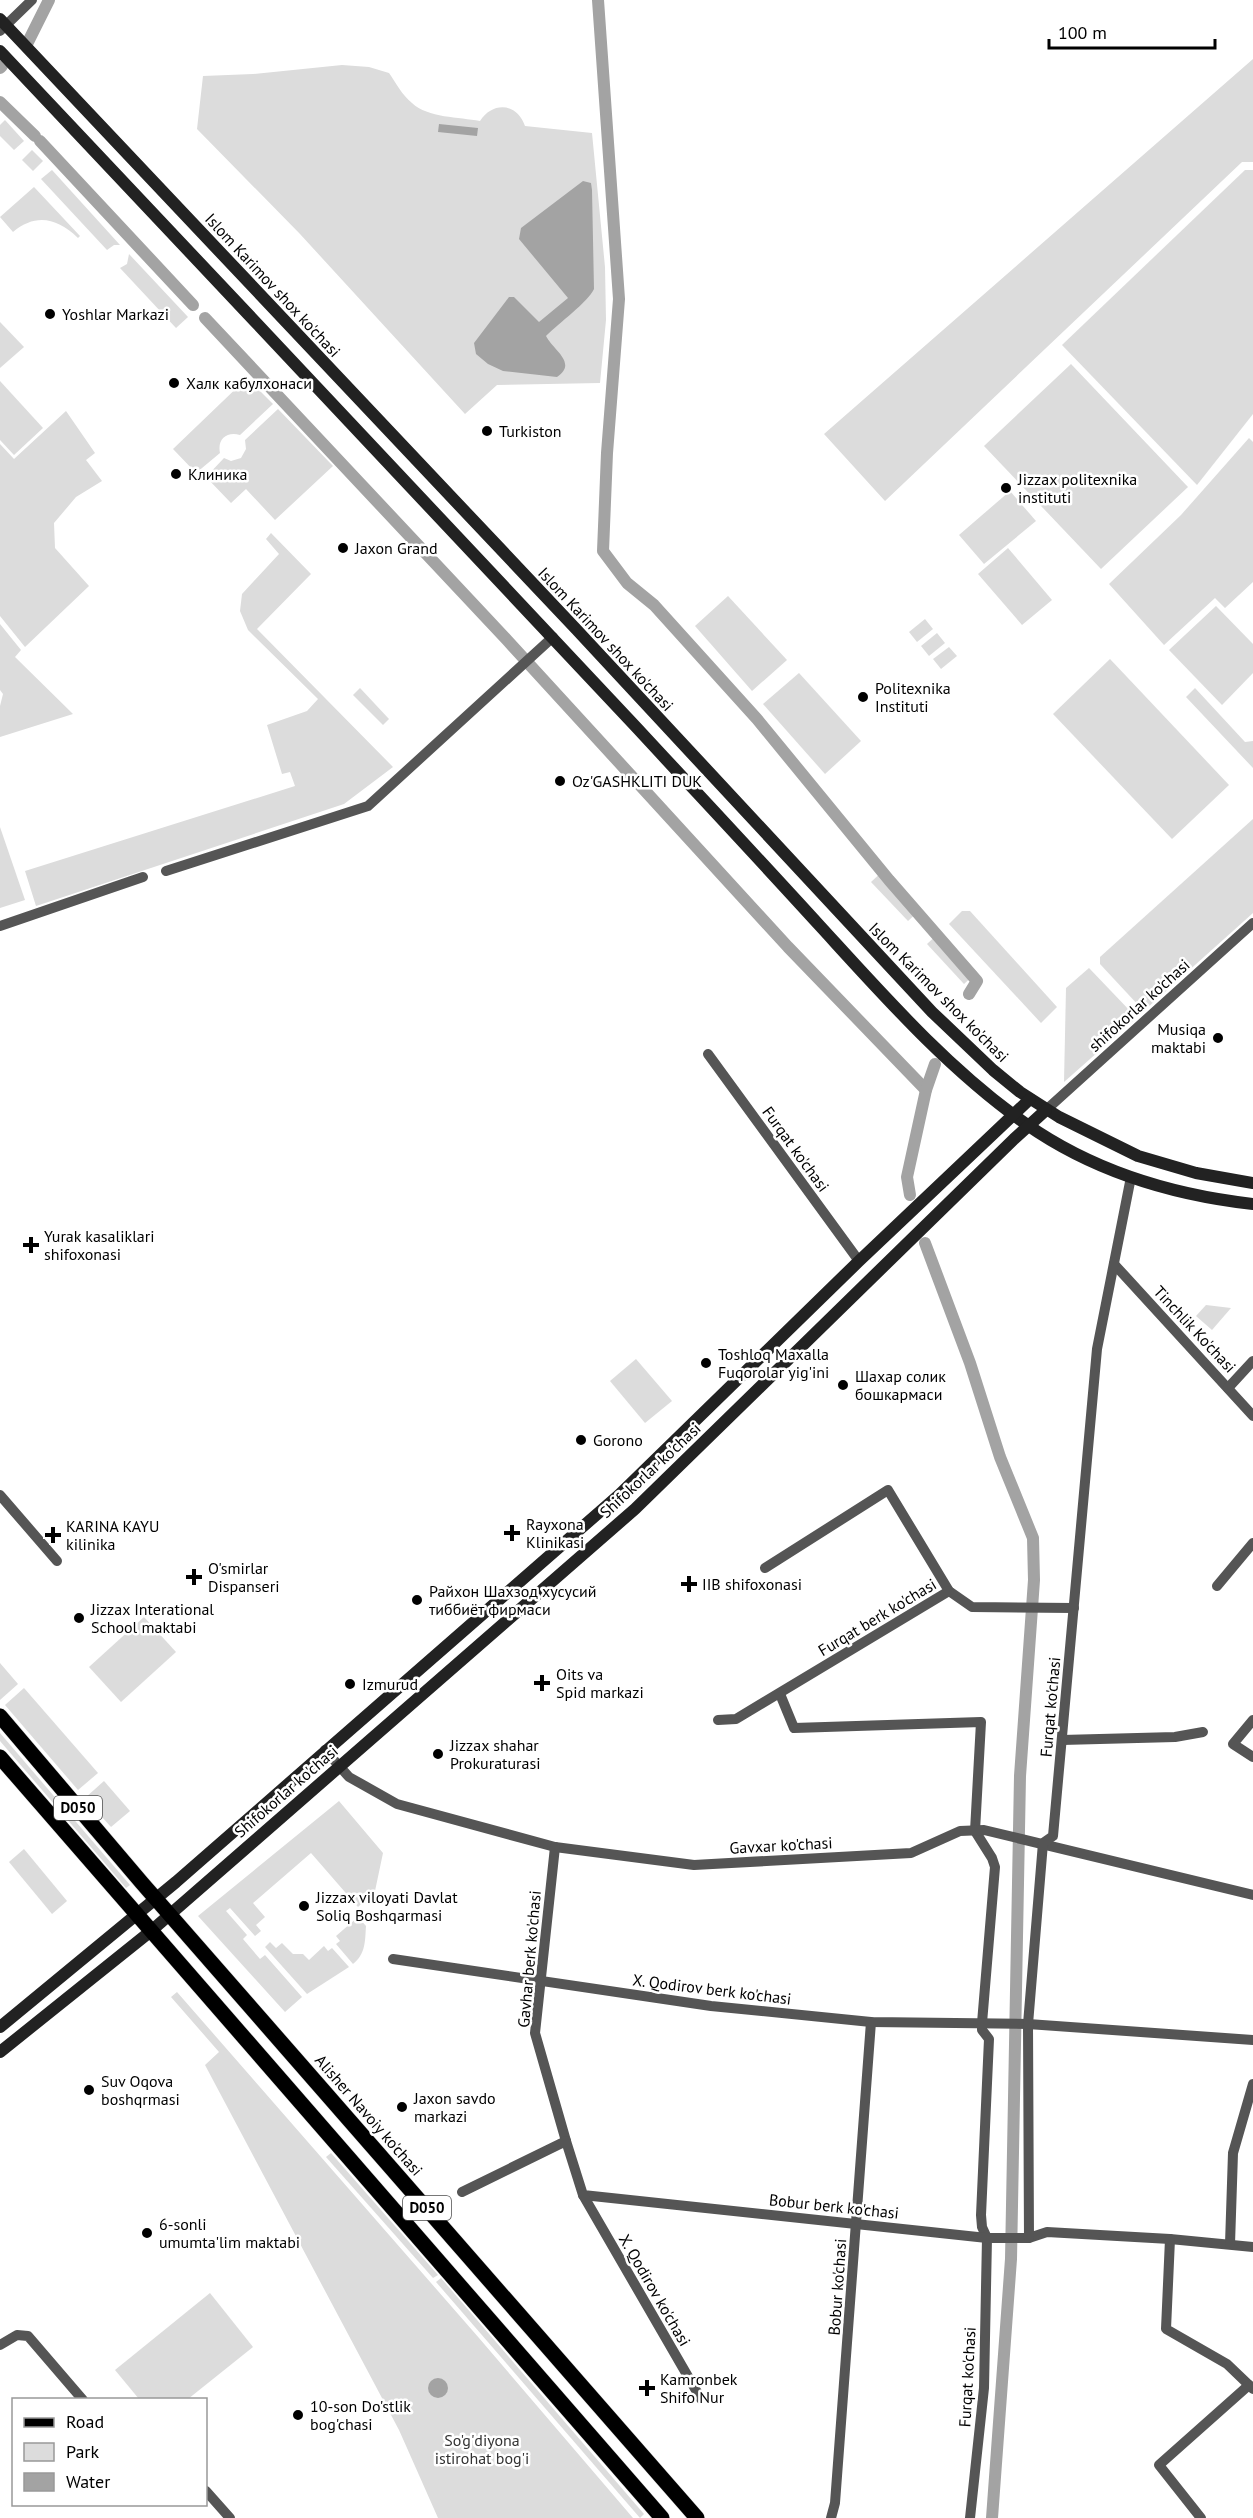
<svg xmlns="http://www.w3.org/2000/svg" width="1253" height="2518" font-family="'PT Sans',sans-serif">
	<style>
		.green { fill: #dcdcdc }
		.water { fill: #a3a3a3 }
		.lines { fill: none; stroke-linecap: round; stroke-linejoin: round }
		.canal { stroke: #a3a3a3; stroke-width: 12 }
		.primary-casing { stroke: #dbdbdb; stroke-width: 16 }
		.street { stroke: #555; stroke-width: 10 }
		.secondary { stroke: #222; stroke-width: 12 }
		.primary { stroke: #000; stroke-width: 15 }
		.poi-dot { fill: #000; stroke: #fff; stroke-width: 2 }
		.labels { text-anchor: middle; stroke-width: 5; stroke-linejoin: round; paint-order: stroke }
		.shield { fill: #fff; stroke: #4c4c4c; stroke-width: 1.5 }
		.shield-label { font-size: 15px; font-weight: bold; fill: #000 }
		.street-label { font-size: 16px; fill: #000; stroke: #fff }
		.poi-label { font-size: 16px; fill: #000; stroke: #fff; text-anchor: start }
		.park-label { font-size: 16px; fill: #333; stroke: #fff }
	</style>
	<rect width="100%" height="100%" fill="#fff"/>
	<g class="green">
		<path d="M1253 59V162H1242L885 501 824 434Z"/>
		<path d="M342 65 369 67 389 73C396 83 402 95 412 103 428 118 459 117 480 121 493 101 517 103 525 126L592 133 605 267 606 320 600 383 497 385 465 414 300 234 197 129 203 76 253 74Z"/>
		<path d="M5 120 24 141 14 150 0 136V125Z"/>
		<path d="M32 150 43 161 33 171 22 160Z"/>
		<path d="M52 170 120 245H114L107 250 41 179Z"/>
		<path d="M1245 170H1253V414L1197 485 1062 345Z"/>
		<path d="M34 187 80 236 78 238C57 218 36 213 13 232L0 217Z"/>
		<path d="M129 254 188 317 176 328 120 268 127 264Z"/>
		<path d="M0 322 24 347 0 368Z"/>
		<path d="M1071 364 1188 487 1101 569 984 446Z"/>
		<path d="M247 378 273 404 240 435C227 431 217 439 220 453L196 473 173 449Z"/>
		<path d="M0 381 43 428 14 455 0 440Z"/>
		<path d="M278 409 333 466 275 520 246 489 231 503 206 477 224 458 231 461 241 458 246 449 245 440Z"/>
		<path d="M66 411 95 453 86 460 102 481 76 497 54 523 55 548 89 586 25 647 0 616V444L14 459Z"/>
		<path d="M1249 438 1253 442V582L1225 608 1215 598 1164 645 1109 584 1181 515Z"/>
		<path d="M1010 491 1036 521 984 564 959 535Z"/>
		<path d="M271 533 311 574 257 629 393 767 344 804 36 906 25 871 295 786 290 772 282 774 267 725 307 711 318 699 248 630 240 611 242 594 279 554 266 539Z"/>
		<path d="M1008 548 1052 600 1022 625 978 574Z"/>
		<path d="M728 596 787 660 752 691 695 626Z"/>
		<path d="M1216 606 1253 644V673L1222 705 1169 650Z"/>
		<path d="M925 619 933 629 917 642 909 632Z"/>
		<path d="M0 624 21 650 15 657 73 714 0 737V706L3 694 0 690Z"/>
		<path d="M937 633 945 643 929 656 921 646Z"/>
		<path d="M949 647 957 656 941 669 933 659Z"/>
		<path d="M1110 659 1229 785 1172 839 1053 714Z"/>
		<path d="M799 673 861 741 825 774 763 704Z"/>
		<path d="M360 688 389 719 383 725 353 695Z"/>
		<path d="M1195 688 1245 742 1253 741V768L1186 697Z"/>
		<path d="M1253 819V913L1147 1008 1140 1007 1100 964V957Z"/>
		<path d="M0 827 25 900 0 908Z"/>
		<path d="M884 870 920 910 908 921 871 882Z"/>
		<path d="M962 911H970L1057 1007 1041 1023 949 924Z"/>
		<path d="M940 932 977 972 964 984 927 944Z"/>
		<path d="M1089 968 1132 1013 1133 1021 1064 1082 1066 988Z"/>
		<path d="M1206 1305 1231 1308 1212 1330 1196 1316Z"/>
		<path d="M636 1359 672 1401 645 1423 610 1381Z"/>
		<path d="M144 1617 176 1652 121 1702 89 1667Z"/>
		<path d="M0 1663 18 1684 0 1700Z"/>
		<path d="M24 1688 98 1773 78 1790 5 1705Z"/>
		<path d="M0 1733 130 1885 126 1888 0 1741Z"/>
		<path d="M104 1781 130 1811 111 1827 85 1798Z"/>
		<path d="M339 1801 383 1853 375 1891 358 1907 311 1853 253 1903 265 1917 256 1925 261 1931 255 1936 230 1908 226 1911 247 1935 243 1939 260 1959 265 1955 302 1997 285 2012 198 1916Z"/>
		<path d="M24 1849 67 1901 52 1914 9 1862Z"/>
		<path d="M358 1917 366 1926C365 1940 366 1954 353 1964L336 1944 340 1941 336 1936Z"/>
		<path d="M270 1942 276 1948 282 1943 293 1954H303L309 1960 324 1946 328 1951 332 1948 349 1967 307 1994 265 1947Z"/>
		<path d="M177 1992 479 2338 633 2518H438L399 2430 205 2065 219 2052 171 1997Z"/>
		<path d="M331 2153 438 2275 433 2278 326 2157Z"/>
		<path d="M441 2278 644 2514 640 2518 436 2282Z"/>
		<path d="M210 2293 253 2347 188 2399H139L115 2370Z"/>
	</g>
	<g class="water">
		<path d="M439 124 478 128 477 136 438 132Z"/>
		<path d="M583 181 591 183 592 190 594 289C588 302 559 323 546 336 553 350 578 363 557 377L503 371 488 364 476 354 474 343 509 297H514L539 322 568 298 519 239 521 228Z"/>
		<circle cx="438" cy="2388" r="10"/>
	</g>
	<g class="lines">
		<g class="canal">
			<path d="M598 0 619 299 607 453 603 551 627 583 654 605 757 719 889 880 977 981 969 994"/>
			<path d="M28 42 49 0"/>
			<path d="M0 68 2 66"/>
			<path d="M0 102 35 136"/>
			<path d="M40 141 193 305"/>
			<path d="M205 318 507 640 788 947 926 1090"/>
			<path d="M910 1195 907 1177 926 1090 935 1064"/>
			<path d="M925 1243 970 1363 1000 1457 1033 1538 1034 1580 1020 1776 1011 2259 992 2518"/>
		</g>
		<defs>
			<g id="primary">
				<path d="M0 1716 142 1883 697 2518"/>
				<path d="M0 1757 662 2518"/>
			</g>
		</defs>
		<use href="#primary" class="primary-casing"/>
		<g class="street">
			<path d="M0 31 32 0"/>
			<path d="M166 871 368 806 553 637"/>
			<path d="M0 926 143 877"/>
			<path d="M708 1054 859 1261"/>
			<path d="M1046 1110 1253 923"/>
			<path d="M1114 1264 1253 1416"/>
			<path d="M1228 1388 1253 1361"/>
			<path d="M0 1495 57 1561"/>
			<path d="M765 1568 888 1490 949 1591 972 1607 1074 1608"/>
			<path d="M1217 1586 1253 1543"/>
			<path d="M780 1694 794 1728 981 1722 975 1831 992 1858 995 1867 982 2023V2030L989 2039 981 2215 982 2227 987 2238 984 2388 970 2518"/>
			<path d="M718 1720 736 1719 949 1591"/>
			<path d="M1253 1720 1233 1744 1253 1757"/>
			<path d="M1062 1740 1175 1737 1203 1732"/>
			<path d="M325 1750 349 1777 397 1804 555 1847 694 1865 911 1853 960 1831 984 1830 1253 1895"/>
			<path d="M555 1847 535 2033 566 2141"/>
			<path d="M393 1959 711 2006 871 2022 1028 2024 1253 2040"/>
			<path d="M462 2192 566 2141 583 2195 987 2238H1029L1047 2232 1170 2239 1253 2247"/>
			<path d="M583 2195 701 2399"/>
			<path d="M1029 2238 1028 2024 1043 1843 1053 1836 1097 1349 1131 1177"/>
			<path d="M1170 2239 1166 2329 1227 2364 1253 2389"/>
			<path d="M1230 2244 1233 2153 1253 2084"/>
			<path d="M0 2345 17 2335 28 2336 83 2400"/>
			<path d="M206 2491 230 2518"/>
			<path d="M831 2518 835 2503 871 2022"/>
			<path d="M1201 2518 1159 2465 1249 2385"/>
		</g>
		<g class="secondary">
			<path d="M0 19 576 629 932 1012 993 1070 1020 1092 1059 1117 1138 1156 1196 1173 1253 1183"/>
			<path d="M0 51C212 277 426 501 637 728 698 794 759 859 820 926 884 996 948 1069 1026 1124 1093 1171 1173 1195 1253 1204"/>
			<path d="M0 2027 176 1882 619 1495 859 1261 1030 1099"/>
			<path d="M0 2052 151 1931 635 1509 1014 1139 1046 1110"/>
		</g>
		<use href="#primary" class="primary"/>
	</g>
	<g class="poi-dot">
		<circle cx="50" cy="314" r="6"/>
		<circle cx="174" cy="383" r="6"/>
		<circle cx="487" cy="431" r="6"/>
		<circle cx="176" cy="474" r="6"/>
		<circle cx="1006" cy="488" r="6"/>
		<circle cx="343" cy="548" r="6"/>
		<circle cx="863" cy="697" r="6"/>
		<circle cx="560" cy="781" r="6"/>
		<circle cx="1218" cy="1038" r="6"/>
		<path d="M28 1236h6v6h6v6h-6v6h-6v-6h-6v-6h6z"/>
		<circle cx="706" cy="1363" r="6"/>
		<circle cx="843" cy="1385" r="6"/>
		<circle cx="581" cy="1440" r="6"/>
		<path d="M509 1524h6v6h6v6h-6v6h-6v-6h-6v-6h6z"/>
		<path d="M50 1526h6v6h6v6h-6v6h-6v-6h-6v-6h6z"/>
		<path d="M191 1568h6v6h6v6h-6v6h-6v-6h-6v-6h6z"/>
		<path d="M686 1575h6v6h6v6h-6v6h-6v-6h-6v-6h6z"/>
		<circle cx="417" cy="1600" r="6"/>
		<circle cx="79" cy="1618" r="6"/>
		<path d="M539 1674h6v6h6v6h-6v6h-6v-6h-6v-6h6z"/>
		<circle cx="350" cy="1684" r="6"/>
		<circle cx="438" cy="1754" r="6"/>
		<circle cx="304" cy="1906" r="6"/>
		<circle cx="89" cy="2090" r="6"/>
		<circle cx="402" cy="2107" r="6"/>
		<circle cx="147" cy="2233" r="6"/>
		<path d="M644 2379h6v6h6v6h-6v6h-6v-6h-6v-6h6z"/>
		<circle cx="298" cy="2415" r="6"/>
	</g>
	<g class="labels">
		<g class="shield">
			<rect x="54" y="1796" width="48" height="24" rx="4.5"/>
			<rect x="403" y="2196" width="48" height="24" rx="4.5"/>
		</g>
		<g class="shield-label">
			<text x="78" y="1813">D050</text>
			<text x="427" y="2213">D050</text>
		</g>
		<g class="street-label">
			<text transform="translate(273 285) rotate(47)" y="6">Islom Karimov shox ko'chasi</text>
			<text transform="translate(606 639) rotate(47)" y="6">Islom Karimov shox ko'chasi</text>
			<text transform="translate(939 992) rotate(45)" y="6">Islom Karimov shox ko'chasi</text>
			<text transform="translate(1139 1005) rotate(-42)" y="6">shifokorlar ko'chasi</text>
			<text transform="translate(796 1149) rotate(54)" y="6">Furqat ko'chasi</text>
			<text transform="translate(1195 1329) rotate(47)" y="6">Tinchlik Ko'chasi</text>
			<text transform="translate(650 1470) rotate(-43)" y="6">Shifokorlar ko'chasi</text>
			<text transform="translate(877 1617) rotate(-31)" y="6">Furqat berk ko'chasi</text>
			<text transform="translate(1050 1707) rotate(-85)" y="6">Furqat ko'chasi</text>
			<text transform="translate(286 1791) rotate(-41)" y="6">Shifokorlar ko'chasi</text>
			<text transform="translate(781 1845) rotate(-3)" y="6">Gavxar ko'chasi</text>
			<text transform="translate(529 1959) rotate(-85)" y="6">Gavhar berk ko'chasi</text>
			<text transform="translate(712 1989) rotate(7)" y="6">X. Qodirov berk ko'chasi</text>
			<text transform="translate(369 2115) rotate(49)" y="6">Alisher Navoiy ko'chasi</text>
			<text transform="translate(834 2206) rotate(6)" y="6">Bobur berk ko'chasi</text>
			<text transform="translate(837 2287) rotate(-86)" y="6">Bobur ko'chasi</text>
			<text transform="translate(655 2290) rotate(60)" y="6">X. Qodirov ko'chasi</text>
			<text transform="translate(967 2377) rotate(-87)" y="6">Furqat ko'chasi</text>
		</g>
		<g class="poi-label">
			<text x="62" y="320">Yoshlar Markazi</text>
			<text x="186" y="389">Халк кабулхонаси</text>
			<text x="499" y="437">Turkiston</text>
			<text x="188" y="480">Клиника</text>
			<text x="1018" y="485">Jizzax politexnika<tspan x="1018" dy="18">instituti</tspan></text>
			<text x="355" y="554">Jaxon Grand</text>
			<text x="875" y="694">Politexnika<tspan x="875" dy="18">Instituti</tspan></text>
			<text x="572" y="787">Oz'GASHKLITI DUK</text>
			<text x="1206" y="1035" text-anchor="end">Musiqa<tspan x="1206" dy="18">maktabi</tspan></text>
			<text x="44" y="1242">Yurak kasaliklari<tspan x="44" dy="18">shifoxonasi</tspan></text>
			<text x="718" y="1360">Toshloq Maxalla<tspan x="718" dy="18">Fuqorolar yig'ini</tspan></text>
			<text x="855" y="1382">Шахар солик<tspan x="855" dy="18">бошкармаси</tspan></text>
			<text x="593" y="1446">Gorono</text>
			<text x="526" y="1530">Rayxona<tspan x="526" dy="18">Klinikasi</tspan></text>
			<text x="66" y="1532">KARINA KAYU<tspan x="66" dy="18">kilinika</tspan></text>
			<text x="208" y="1574">O'smirlar<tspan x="208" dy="18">Dispanseri</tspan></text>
			<text x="702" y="1590">IIB shifoxonasi</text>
			<text x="429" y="1597">Райхон Шахзод хусусий<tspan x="429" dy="18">тиббиёт фирмаси</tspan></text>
			<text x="91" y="1615">Jizzax Interational<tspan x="91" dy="18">School maktabi</tspan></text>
			<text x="556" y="1680">Oits va<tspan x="556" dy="18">Spid markazi</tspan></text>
			<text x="362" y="1690">Izmurud</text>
			<text x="450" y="1751">Jizzax shahar<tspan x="450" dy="18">Prokuraturasi</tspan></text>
			<text x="316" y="1903">Jizzax viloyati Davlat<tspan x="316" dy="18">Soliq Boshqarmasi</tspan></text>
			<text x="101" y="2087">Suv Oqova<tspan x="101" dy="18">boshqrmasi</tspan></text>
			<text x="414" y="2104">Jaxon savdo<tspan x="414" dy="18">markazi</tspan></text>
			<text x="159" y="2230">6-sonli<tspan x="159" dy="18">umumta'lim maktabi</tspan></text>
			<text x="660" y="2385">Kamronbek<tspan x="660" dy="18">Shifo Nur</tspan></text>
			<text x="310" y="2412">10-son Do'stlik<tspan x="310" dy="18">bog'chasi</tspan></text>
		</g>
		<g class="park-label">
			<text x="482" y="2446">So'g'diyona<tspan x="482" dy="18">istirohat bog'i</tspan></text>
		</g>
	</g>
	<rect x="12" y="2398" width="195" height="108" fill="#ffffff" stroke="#999999" stroke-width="1.5"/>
	<rect x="24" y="2418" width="30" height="9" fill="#000000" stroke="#999999" stroke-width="1.5"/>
	<text x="66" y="2428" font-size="18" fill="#000000">Road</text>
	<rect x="24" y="2443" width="30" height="18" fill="#dcdcdc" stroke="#999999" stroke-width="1.5"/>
	<text x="66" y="2458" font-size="18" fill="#000000">Park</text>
	<rect x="24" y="2473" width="30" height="18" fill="#a3a3a3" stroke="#999999" stroke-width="1.5"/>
	<text x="66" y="2488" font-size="18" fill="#000000">Water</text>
	<path d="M1049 39v9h166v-9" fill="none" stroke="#000000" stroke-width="3"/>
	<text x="1058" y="39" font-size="18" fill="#000000" stroke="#ffffff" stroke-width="4.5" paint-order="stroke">100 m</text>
</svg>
